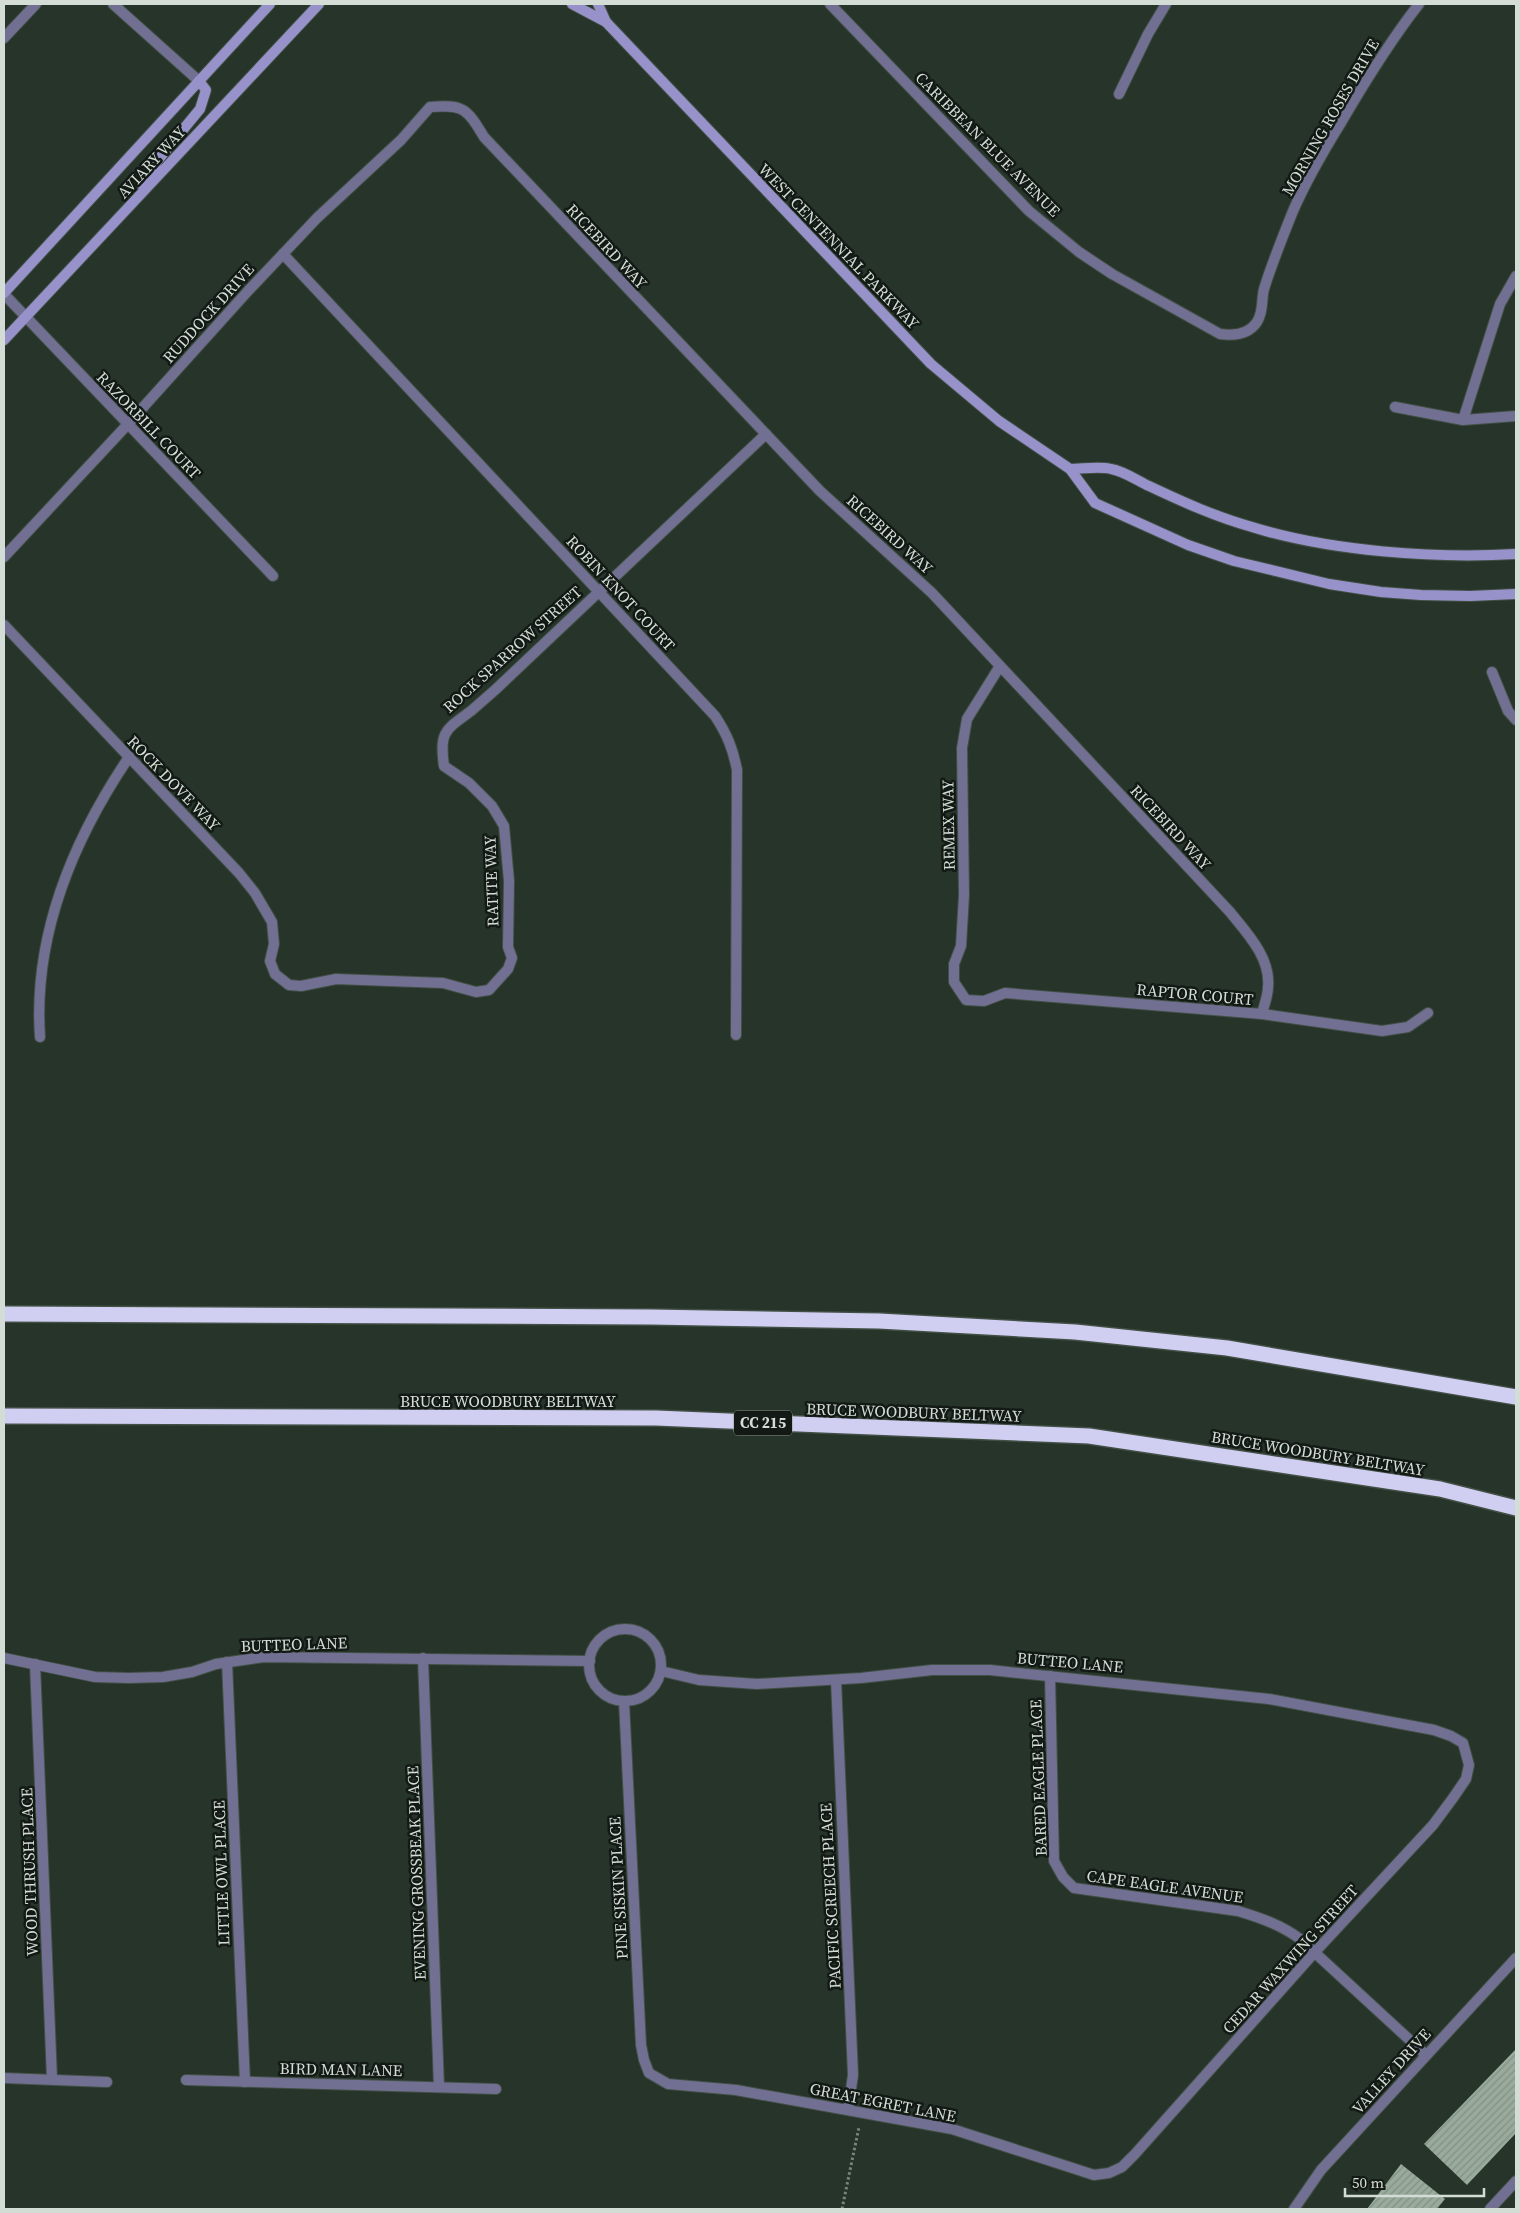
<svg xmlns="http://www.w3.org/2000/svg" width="1520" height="2213" font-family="'Source Serif 4',serif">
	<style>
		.building { fill: url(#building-hatch) }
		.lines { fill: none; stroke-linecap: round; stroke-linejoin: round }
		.lane-casing { stroke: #424f45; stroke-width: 12 }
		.street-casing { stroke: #424f45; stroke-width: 12 }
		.secondary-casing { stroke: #424f45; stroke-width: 12 }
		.highway-casing { stroke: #424f45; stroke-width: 18 }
		.path { stroke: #79857b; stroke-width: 3; stroke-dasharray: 2.5 2.5; stroke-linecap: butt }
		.lane { stroke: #727092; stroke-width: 10 }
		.street { stroke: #727092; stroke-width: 10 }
		.secondary { stroke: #9793ca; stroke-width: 10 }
		.highway { stroke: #d0cef1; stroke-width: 15 }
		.labels { text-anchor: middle; stroke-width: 5; stroke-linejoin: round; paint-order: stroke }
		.shield { fill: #131a15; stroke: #9aa29b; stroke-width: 1 }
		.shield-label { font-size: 15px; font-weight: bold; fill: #d4ddd5 }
		.street-label { font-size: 16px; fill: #d4ddd5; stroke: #131a15 }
	</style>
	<defs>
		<pattern id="building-hatch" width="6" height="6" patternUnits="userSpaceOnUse" patternTransform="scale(1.25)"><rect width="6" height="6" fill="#99ab9c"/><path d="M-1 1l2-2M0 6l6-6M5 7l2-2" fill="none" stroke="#839185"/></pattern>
	</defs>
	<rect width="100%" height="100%" fill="#263429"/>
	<g class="building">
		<path d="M1516 2049V2133L1467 2185 1424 2144Z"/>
		<path d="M1401 2164 1445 2199 1437 2209H1367Z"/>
	</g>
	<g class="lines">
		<defs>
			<path id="lane" d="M1490 2209 1516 2181"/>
			<g id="street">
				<path d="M113 4 199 81"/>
				<path d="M830 4 1029 211 1079 252 1112 274 1220 334C1234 336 1249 334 1257 322 1264 311 1261 300 1264 289 1272 263 1283 236 1293 211 1307 179 1324 150 1342 121 1366 80 1390 41 1419 4"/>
				<path d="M4 38 36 4"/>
				<path d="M1119 94 1148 34 1166 4"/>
				<path d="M283 254 715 716C727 734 733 749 737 770L736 1035"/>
				<path d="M4 294 273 576"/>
				<path d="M1395 407 1463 420 1516 416"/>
				<path d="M1463 420 1500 304 1516 276"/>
				<path d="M4 557 128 424 248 291 317 218 401 140 430 107C464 104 467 109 484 137L820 491 932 593 1230 912C1247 933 1271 958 1268 987 1268 996 1264 1005 1262 1014"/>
				<path d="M4 625 239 873 255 893 272 922 274 944 270 961 275 974 289 985 301 986 336 979 443 983 476 992 489 990 508 969 512 958 508 947 509 881 504 826 492 806 469 783 444 766C439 732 445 730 471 711 479 704 487 697 495 690L766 434"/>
				<path d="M1000 666 967 719 962 748 964 895 961 946 954 964V982L966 1000 984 1001 1005 993 1262 1014 1382 1031 1408 1027 1428 1013"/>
				<path d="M1492 672 1508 711 1516 720"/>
				<path d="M40 1037C33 936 73 840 129 757"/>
				<circle cx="625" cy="1665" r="36"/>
				<path d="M4 1658 95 1677 129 1678 163 1677 192 1672 216 1664 264 1657 590 1661"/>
				<path d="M423 1658 439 2087"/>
				<path d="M227 1662 245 2082"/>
				<path d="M35 1664 52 2079"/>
				<path d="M1050 1676 1054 1861 1063 1877 1074 1888 1238 1911C1261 1918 1281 1925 1300 1939L1426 2055"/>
				<path d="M836 1680 853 2075 848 2110"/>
				<path d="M624 1701 641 2045 644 2060 649 2073 668 2084 736 2090 952 2129 1094 2175 1109 2173 1122 2167 1135 2154 1315 1952 1433 1825 1453 1798 1466 1779 1469 1765 1463 1743 1451 1736 1434 1730 1269 1699 990 1670H932L861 1678 757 1684 699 1680 661 1671"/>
				<path d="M4 2078 107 2082"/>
				<path d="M186 2080 496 2089"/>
				<path d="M1294 2209 1321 2170 1516 1958"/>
			</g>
			<g id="secondary">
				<path d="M572 4 606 22 931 364 999 421 1070 469 1095 503 1188 545 1234 561 1329 584 1381 592 1421 595 1470 596 1516 594"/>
				<path d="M598 4 606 22"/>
				<path d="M143 187 158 160 200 109 206 90 199 81"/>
				<path d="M4 293 270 4"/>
				<path d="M4 340 319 4"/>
				<path d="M1070 469C1083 469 1099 466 1111 469 1124 471 1138 481 1149 486 1183 502 1216 517 1252 527 1329 551 1436 559 1516 554"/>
			</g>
			<g id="highway">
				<path d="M4 1314 651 1317 879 1321 1075 1332 1227 1348 1516 1397"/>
				<path d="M4 1416 656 1418 1089 1436 1440 1489 1516 1508"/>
			</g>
		</defs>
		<use href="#lane" class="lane-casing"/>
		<use href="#street" class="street-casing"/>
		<use href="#secondary" class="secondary-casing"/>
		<use href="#highway" class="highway-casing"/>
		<path class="path" d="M842 2209 859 2127"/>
		<use href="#lane" class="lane"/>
		<use href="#street" class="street"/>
		<use href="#secondary" class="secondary"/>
		<use href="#highway" class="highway"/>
	</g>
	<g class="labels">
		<rect class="shield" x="734" y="1410.5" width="58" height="25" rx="4"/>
		<g class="shield-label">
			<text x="763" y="1428">CC 215</text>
		</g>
		<g class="street-label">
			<text transform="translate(1330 117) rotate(-60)" y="6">MORNING ROSES DRIVE</text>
			<text transform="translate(988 144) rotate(45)" y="6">CARIBBEAN BLUE AVENUE</text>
			<text transform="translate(151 162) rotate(-47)" y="6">AVIARY WAY</text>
			<text transform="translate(607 246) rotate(47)" y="6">RICEBIRD WAY</text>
			<text transform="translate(839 246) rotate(46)" y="6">WEST CENTENNIAL PARKWAY</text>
			<text transform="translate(208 313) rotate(-48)" y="6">RUDDOCK DRIVE</text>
			<text transform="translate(149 425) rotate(46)" y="6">RAZORBILL COURT</text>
			<text transform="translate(890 534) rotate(42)" y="6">RICEBIRD WAY</text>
			<text transform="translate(621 593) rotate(47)" y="6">ROBIN KNOT COURT</text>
			<text transform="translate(512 649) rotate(-42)" y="6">ROCK SPARROW STREET</text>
			<text transform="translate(174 783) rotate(46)" y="6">ROCK DOVE WAY</text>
			<text transform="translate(948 825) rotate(-91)" y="6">REMEX WAY</text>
			<text transform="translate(1171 827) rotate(47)" y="6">RICEBIRD WAY</text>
			<text transform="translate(491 881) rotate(-92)" y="6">RATITE WAY</text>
			<text transform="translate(1195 994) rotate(5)" y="6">RAPTOR COURT</text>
			<text x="508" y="1407">BRUCE WOODBURY BELTWAY</text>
			<text transform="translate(914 1412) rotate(2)" y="6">BRUCE WOODBURY BELTWAY</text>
			<text transform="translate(1318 1453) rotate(9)" y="6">BRUCE WOODBURY BELTWAY</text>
			<text transform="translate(294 1644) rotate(-2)" y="6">BUTTEO LANE</text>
			<text transform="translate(1070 1662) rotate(5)" y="6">BUTTEO LANE</text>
			<text transform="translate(1038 1778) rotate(-92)" y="6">BARED EAGLE PLACE</text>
			<text transform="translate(29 1872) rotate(-92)" y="6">WOOD THRUSH PLACE</text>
			<text transform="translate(221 1873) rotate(-92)" y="6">LITTLE OWL PLACE</text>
			<text transform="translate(416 1873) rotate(-92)" y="6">EVENING GROSSBEAK PLACE</text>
			<text transform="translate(1165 1886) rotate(8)" y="6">CAPE EAGLE AVENUE</text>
			<text transform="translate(618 1888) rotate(-93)" y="6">PINE SISKIN PLACE</text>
			<text transform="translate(830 1896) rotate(-93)" y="6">PACIFIC SCREECH PLACE</text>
			<text transform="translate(1290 1959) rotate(-48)" y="6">CEDAR WAXWING STREET</text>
			<text transform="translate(341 2069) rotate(1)" y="6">BIRD MAN LANE</text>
			<text transform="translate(1391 2071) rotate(-48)" y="6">VALLEY DRIVE</text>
			<text transform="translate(883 2102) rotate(11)" y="6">GREAT EGRET LANE</text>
		</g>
	</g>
	<rect width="1520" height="2213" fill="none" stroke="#d4ddd5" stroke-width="10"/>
	<path d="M1345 2188v8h139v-8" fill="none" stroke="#d4ddd5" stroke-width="2.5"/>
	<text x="1352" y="2188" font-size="15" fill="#d4ddd5" stroke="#131a15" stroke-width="4" paint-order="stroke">50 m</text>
</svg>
